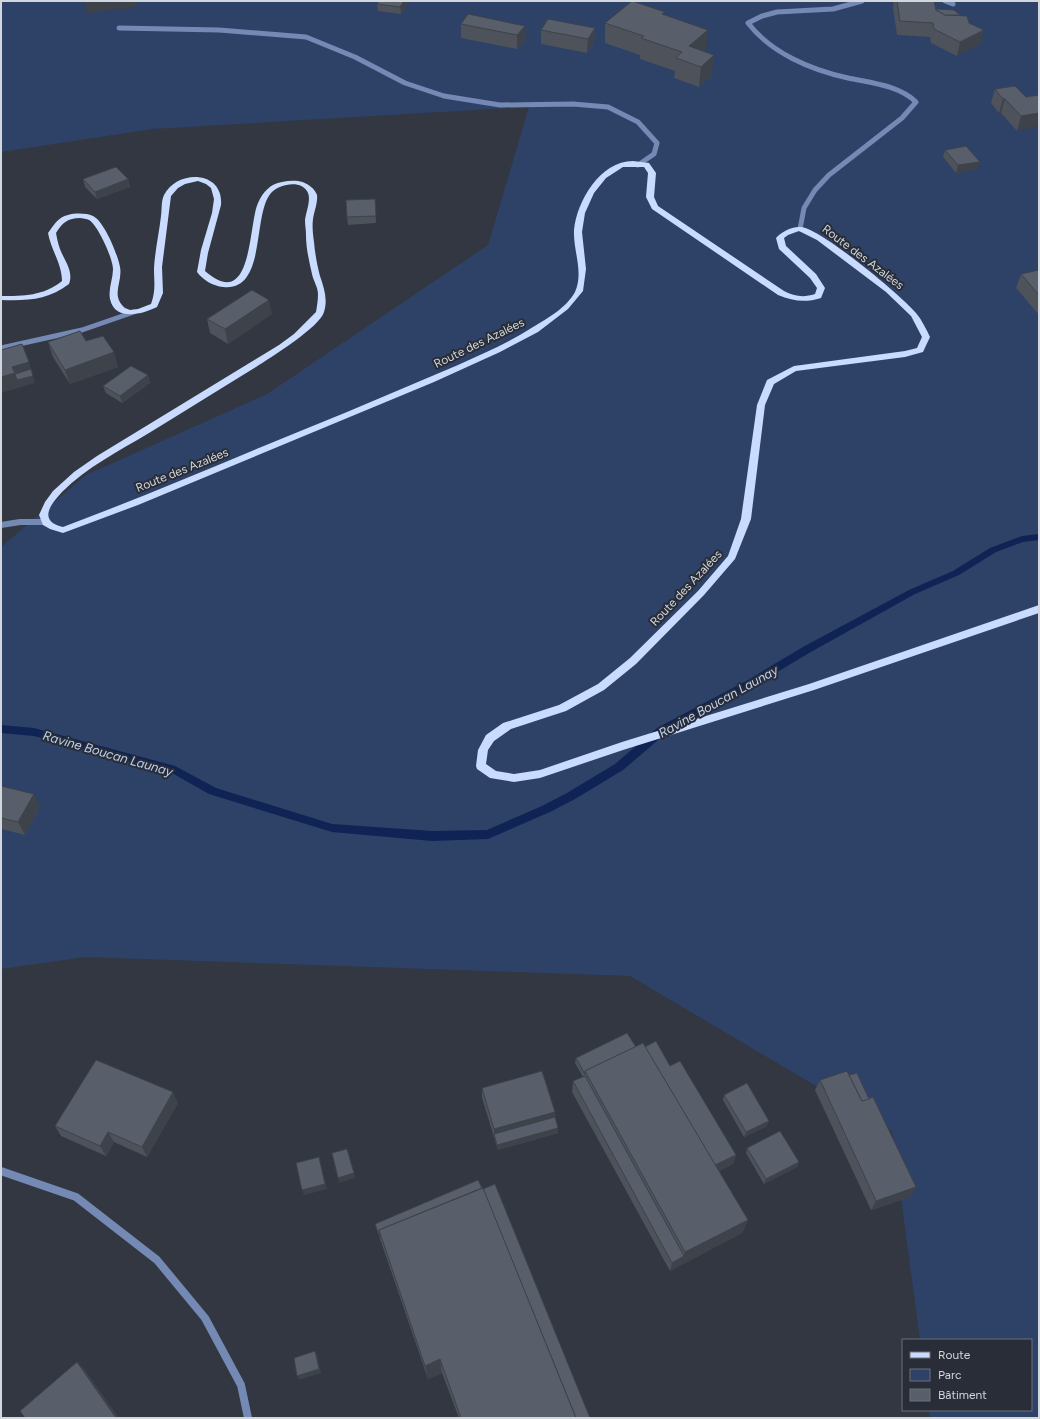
<svg xmlns="http://www.w3.org/2000/svg" width="1040" height="1419" font-family="Figtree,sans-serif">
	<style>
		.green { fill: #2e4167 }
		.lines { fill: none; stroke-linecap: round; stroke-linejoin: round }
		.stream { fill: #0f2355; fill-rule: evenodd }
		.minor-far2 { stroke: #7489b4; stroke-width: 5 }
		.minor-far1 { stroke: #7489b4; stroke-width: 6 }
		.minor { stroke: #7489b4; stroke-width: 8 }
		.major { fill: #c9dbfe; fill-rule: evenodd }
		.wall { fill: #4d525b }
		.shaded-wall { fill: #3e424a }
		.building { fill: #595f6a; stroke: #3e424a }
		.labels { text-anchor: middle; stroke-width: 4; stroke-linejoin: round; paint-order: stroke }
		.street-label { font-size: 12px; fill: #d2d6dd; stroke: #282d37 }
		.water-label { font-size: 13px; font-style: italic; fill: #bfd0f1; stroke: #282d37 }
	</style>
	<rect width="100%" height="100%" fill="#323742"/>
	<path class="green" d="M1 1H1039V1418H930L929 1410H1031V1340H920L892 1131 630 976 85 957 1 969V547L86 475 267 394 488 245 529 107 153 129 1 152Z"/>
	<g class="lines">
		<path class="stream" d="M1039 534V540L1023 542 996 552 959 575 915 594 809 653 754 686 665 734 623 770 575 799 550 812 488 839 432 841 332 832 209 794 172 773 34 736 1 733V725L34 728 175 766 216 788 332 824 432 831 487 830 542 806 567 793 615 764 657 728 748 680 803 647 909 590 953 571 990 548 1022 536Z"/>
		<g class="minor-far2">
			<path d="M945 1 953 4"/>
			<path d="M119 28 219 30 306 37 355 57 405 83 444 96 500 105 573 104 608 107 638 122 657 143 654 154 638 165"/>
			<path d="M800 229 804 208 815 190 829 175 902 118 916 102C898 85 871 83 848 78 811 70 771 53 748 23L762 16 777 12 833 9 862 1"/>
			<path d="M1 348 82 330 134 312"/>
		</g>
		<path class="minor-far1" d="M1 525 20 522H45"/>
		<path class="minor" d="M1 1171 76 1197 157 1260 205 1318 241 1385 248 1418"/>
		<path class="major" d="M633 161 649 163 656 173 654 197 658 206 784 291C794 296 803 298 815 294L817 288 810 278 779 249 776 238C781 232 792 226 801 227 820 228 902 296 916 313 922 320 926 329 930 337L923 352 905 357 796 371 774 384 765 405 751 519 735 559 704 595 636 664 604 690 566 711 511 729 494 741 488 750 486 764 496 771 514 774 540 770 622 742 809 684 1039 605V613L814 690 623 750 540 778 514 782 490 778 477 769 476 766 478 750 486 735 503 723 559 705 598 684 630 658 698 591 728 556 741 519 757 405 767 380 794 366 905 351 917 348 922 337 911 316 886 292 817 240 799 231 788 235 784 238 786 246 816 274 825 288 821 298C805 303 793 301 778 295L652 209 646 197 648 173 644 167H623L606 178 594 193 585 213 582 232 586 269 583 291 568 309 538 332 500 352 434 382 138 505 63 533 50 529 43 525 39 515 45 502 53 491 74 472 97 456 279 345 294 334 316 312C317 306 318 300 318 294 318 287 313 280 312 274 309 261 306 248 306 235 306 230 305 225 305 220 306 212 311 200 308 193 302 179 279 184 271 193 252 215 267 292 223 287 213 286 203 280 197 272L201 250 212 213 214 199 211 188 206 184 198 181 185 184 178 188 171 196 162 267 163 293 157 307C143 314 115 322 110 299 108 289 113 279 113 269 113 259 98 225 89 220 87 219 82 218 80 218 68 218 62 223 56 233 57 238 58 244 60 249 64 260 74 271 69 284 48 300 27 301 1 300V296C24 296 43 296 62 281 62 264 51 250 48 233 54 225 58 217 68 215 75 213 86 213 93 216 104 221 118 255 120 267 123 282 110 295 125 308L130 310 138 309 151 304C156 290 154 282 154 268 155 251 159 233 161 216 162 210 161 201 164 195 177 169 224 170 221 205L208 253 205 271C253 313 248 225 258 203 263 192 270 184 282 182 293 180 303 180 311 187 313 188 316 192 317 195 318 202 314 212 313 219 312 226 313 235 314 242 315 253 317 265 320 276 324 288 328 299 324 312 320 327 270 358 256 367 220 389 185 411 149 433 119 451 87 467 62 492 50 505 38 521 63 527 159 491 252 450 347 412 384 396 421 381 458 365 484 353 510 342 533 327 547 319 567 307 575 292 584 272 573 251 574 230 577 201 600 161 633 161Z"/>
	</g>
	<g class="wall">
		<path d="M379 1H409L401 14 378 11 377 4Z"/>
		<path d="M894 1H934L936 9 960 15 969 23 980 44 957 56 931 43 930 37 897 35 893 8Z"/>
		<path d="M664 15 706 50 704 51 712 75 699 87 674 78 675 71 640 59V55L605 43V23Z"/>
		<path d="M461 24 525 26V40L517 49 461 38Z"/>
		<path d="M595 28 594 42 587 53 541 44V30Z"/>
		<path d="M995 89 1026 97 1039 95 1017 131 1001 113H999L991 103Z"/>
		<path d="M945 150 980 162 977 169 956 173 943 157Z"/>
		<path d="M83 179H128L130 187 97 199 85 187Z"/>
		<path d="M375 199 376 223 348 225 347 217Z"/>
		<path d="M1039 270V315L1016 288 1021 274Z"/>
		<path d="M272 314 228 344 210 333 207 319Z"/>
		<path d="M86 341 118 367 70 384 53 357 48 342Z"/>
		<path d="M148 375 150 383 122 403 106 393 103 386Z"/>
		<path d="M1 786 40 806 25 835 1 829Z"/>
		<path d="M636 1047H645L670 1066 736 1155 733 1164 719 1171 748 1220 742 1233 670 1271 572 1092 573 1081 583 1077 575 1063 576 1058Z"/>
		<path d="M849 1075 869 1099 916 1187 910 1197 871 1210 815 1090 820 1080Z"/>
		<path d="M482 1088 555 1112V1117L558 1128V1133L498 1150 482 1098Z"/>
		<path d="M724 1095 767 1126 744 1137 723 1100Z"/>
		<path d="M178 1103 147 1157 114 1142 106 1156 61 1136 55 1126Z"/>
		<path d="M747 1148 799 1162 797 1167 764 1184 746 1153Z"/>
		<path d="M375 1224 590 1418H459L442 1373 428 1379 378 1233Z"/>
	</g>
	<g class="shaded-wall">
		<path d="M84 1H136L137 7 87 13Z"/>
		<path d="M404 1H409L401 14 400 7Z"/>
		<path d="M525 26V40L517 49V35Z"/>
		<path d="M595 28 594 42 587 53 588 39Z"/>
		<path d="M708 30 706 50 691 63 689 46Z"/>
		<path d="M984 30 980 44 957 56 960 42Z"/>
		<path d="M714 55 712 75 699 87 701 67Z"/>
		<path d="M1003 99H1005L1001 113H999Z"/>
		<path d="M1039 113V126L1017 131 1021 116Z"/>
		<path d="M980 162 977 169 956 173 958 165Z"/>
		<path d="M128 179 130 187 97 199 95 192Z"/>
		<path d="M269 300 272 314 228 344 225 329Z"/>
		<path d="M114 352 118 367 70 384 65 370Z"/>
		<path d="M29 362 35 383 1 393V377L12 367Z"/>
		<path d="M148 375 150 383 122 403 120 396Z"/>
		<path d="M34 794 40 806 25 835 18 822Z"/>
		<path d="M173 1092 178 1103 147 1157 142 1147Z"/>
		<path d="M555 1112 554 1122 494 1134V1129Z"/>
		<path d="M769 1121 767 1126 744 1137 746 1132Z"/>
		<path d="M558 1128V1133L498 1150 497 1145Z"/>
		<path d="M108 1132 114 1142 106 1156 100 1146Z"/>
		<path d="M736 1155 733 1164 710 1176 712 1166Z"/>
		<path d="M319 1157 327 1189 304 1195 302 1190Z"/>
		<path d="M799 1162 797 1167 764 1184 766 1179Z"/>
		<path d="M354 1173 355 1178 339 1183 338 1178Z"/>
		<path d="M916 1187 910 1197 871 1210 876 1201Z"/>
		<path d="M748 1220 742 1233 670 1271 672 1263 684 1256 685 1252Z"/>
		<path d="M315 1351 317 1354 321 1373 299 1380 297 1376Z"/>
		<path d="M440 1359 442 1373 428 1379 425 1366Z"/>
		<path d="M77 1362 84 1369 119 1418H116Z"/>
	</g>
	<g class="building">
		<path d="M379 1H404L400 7 377 4Z"/>
		<path d="M632 1 665 12 662 14 708 30 689 46 714 55 701 67 676 58 682 52 641 38 644 36 605 23Z"/>
		<path d="M897 1H934L936 10 945 15 967 16 969 23 984 30 960 42 934 29 933 23 900 21Z"/>
		<path d="M936 9 954 10 960 15H945L936 10Z"/>
		<path d="M468 14 525 26 517 35 461 24Z"/>
		<path d="M548 19 595 28 588 39 541 30Z"/>
		<path d="M1015 86 1026 97 1039 95V113L1021 116 1005 99H1003L995 89Z"/>
		<path d="M966 146 980 162 958 165 945 150Z"/>
		<path d="M116 167 128 179 95 192 83 179Z"/>
		<path d="M375 199 376 216 347 217 346 200Z"/>
		<path d="M1039 270V295L1021 274Z"/>
		<path d="M252 290 269 300 225 329 207 319Z"/>
		<path d="M80 331 86 341 103 336 114 352 65 370 48 342Z"/>
		<path d="M22 344 29 362 12 367 15 373 1 377V350Z"/>
		<path d="M131 366 148 375 120 396 103 386Z"/>
		<path d="M31 369 33 376 17 380 15 374Z"/>
		<path d="M1 786 34 794 18 822 1 818Z"/>
		<path d="M627 1033 636 1047 585 1071V1074L576 1058Z"/>
		<path d="M656 1041 670 1066 680 1061 736 1155 715 1165 645 1047Z"/>
		<path d="M643 1043 748 1220 685 1252 585 1071Z"/>
		<path d="M96 1060 173 1092 142 1147 108 1132 100 1146 55 1126Z"/>
		<path d="M542 1071 555 1112 494 1129 482 1088Z"/>
		<path d="M847 1071 862 1101 873 1097 916 1187 876 1201 820 1080Z"/>
		<path d="M857 1073 869 1099 862 1101 849 1075Z"/>
		<path d="M585 1076 684 1256 672 1263 573 1081Z"/>
		<path d="M747 1083 769 1121 746 1132 724 1095Z"/>
		<path d="M555 1117 558 1128 497 1145 494 1134Z"/>
		<path d="M780 1131 799 1162 766 1179 747 1148Z"/>
		<path d="M347 1149 354 1173 338 1178 332 1153Z"/>
		<path d="M319 1157 325 1184 302 1190 296 1163Z"/>
		<path d="M478 1180 482 1188 379 1230 380 1238 375 1224Z"/>
		<path d="M495 1184 590 1418H576L483 1189Z"/>
		<path d="M483 1188 576 1418H461L440 1359 425 1366 379 1230Z"/>
		<path d="M315 1351 319 1369 297 1376 294 1358Z"/>
		<path d="M77 1362 116 1418H25L20 1411Z"/>
	</g>
	<g class="labels">
		<g class="street-label">
			<text transform="translate(863 257) rotate(37)" y="4">Route des Azalées</text>
			<text transform="translate(479 343) rotate(-26)" y="4">Route des Azalées</text>
			<text transform="translate(182 470) rotate(-22)" y="4">Route des Azalées</text>
			<text transform="translate(686 588) rotate(-47)" y="4">Route des Azalées</text>
		</g>
		<g class="water-label">
			<text transform="translate(718 701) rotate(-29)" y="5">Ravine Boucan Launay</text>
			<text transform="translate(108 753) rotate(16)" y="5">Ravine Boucan Launay</text>
		</g>
	</g>
	<rect width="1040" height="1419" fill="none" stroke="#d2d6dd" stroke-width="4"/>
	<rect x="902" y="1339" width="130" height="72" fill="#282d37" stroke="#6c7179"/>
	<rect x="910" y="1352" width="20" height="6" fill="#c9dbfe" stroke="#6c7179"/>
	<text x="938" y="1359" font-size="12" fill="#d2d6dd">Route</text>
	<rect x="910" y="1369" width="20" height="12" fill="#2e4167" stroke="#6c7179"/>
	<text x="938" y="1379" font-size="12" fill="#d2d6dd">Parc</text>
	<rect x="910" y="1389" width="20" height="12" fill="#595f6a" stroke="#6c7179"/>
	<text x="938" y="1399" font-size="12" fill="#d2d6dd">Bâtiment</text>
</svg>
